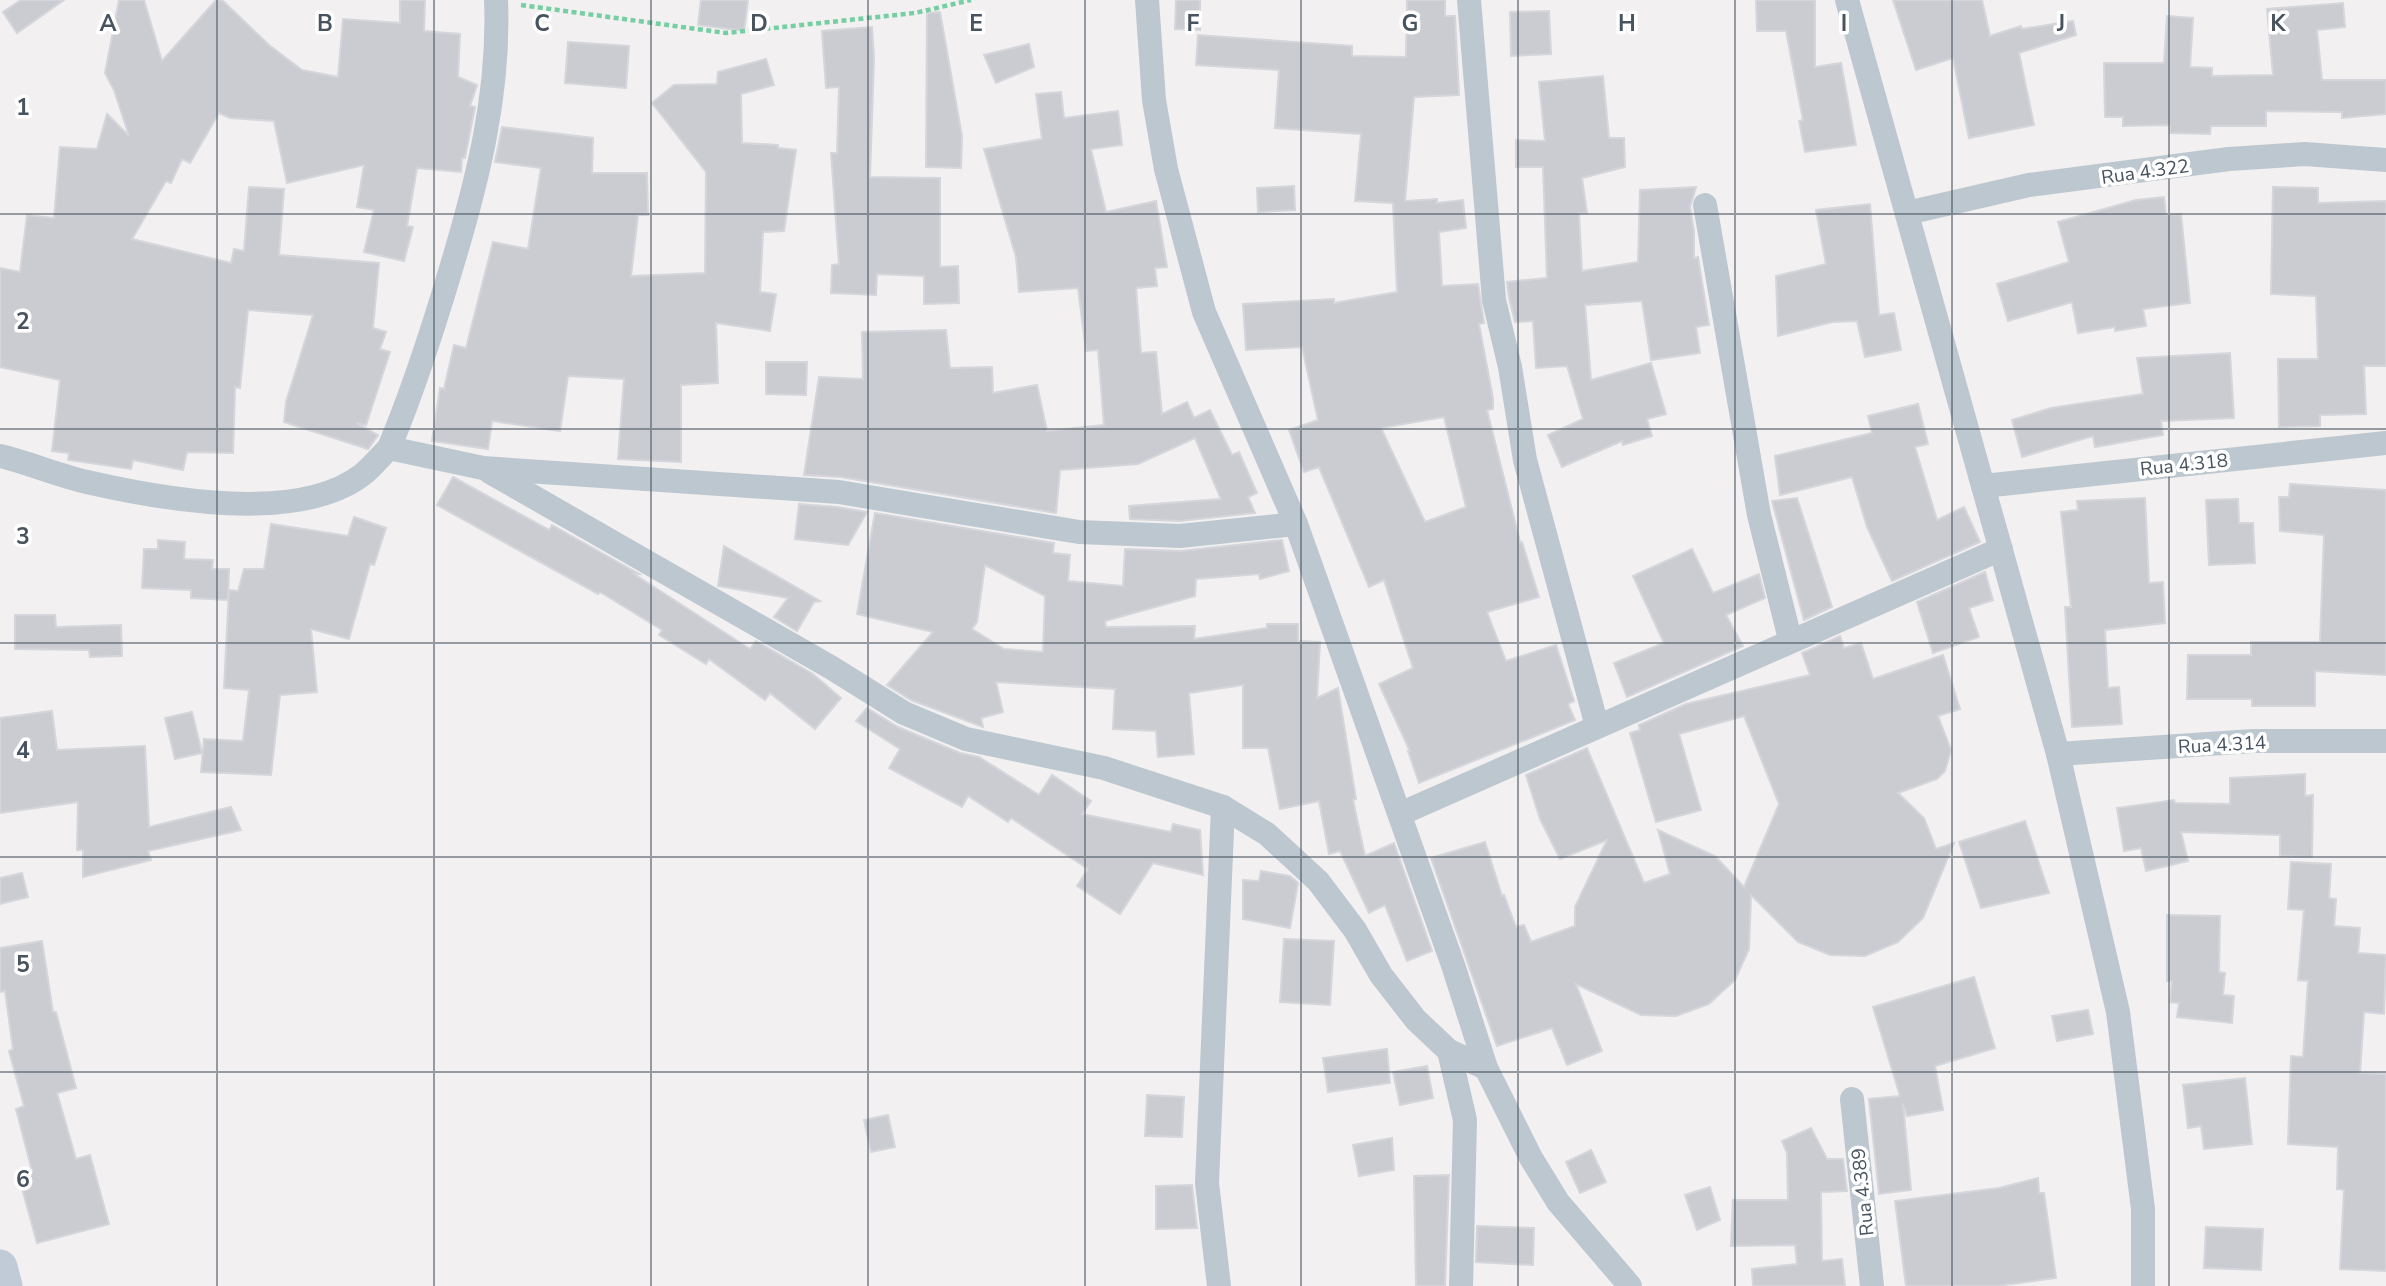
<svg xmlns="http://www.w3.org/2000/svg" width="2386" height="1286" font-family="'Nunito Sans',sans-serif">
	<style>
		.building { fill: #caccd2; stroke: #d4d6db; stroke-width: 2; fill-rule: evenodd }
		.lines { fill: none; stroke-linecap: round; stroke-linejoin: round }
		.path { stroke: #75cfa3; stroke-width: 4.5; stroke-dasharray: 5 3.5; stroke-linecap: butt }
		.minor { stroke: #bdc7cf; stroke-width: 24 }
		.secondary { stroke: #c0cbd7; stroke-width: 35 }
		.grid { fill: none; stroke: #47535e; stroke-width: 2; stroke-opacity: 0.55 }
		.labels { text-anchor: middle; stroke-width: 7; stroke-linejoin: round; paint-order: stroke }
		.street-label { font-size: 19px; fill: #47535e; stroke: #fff }
		.grid-label { font-size: 23px; text-anchor: middle; font-weight: bold; fill: #47535e; stroke: #fff; stroke-width: 7; stroke-linejoin: round; paint-order: stroke }
	</style>
	<rect width="100%" height="100%" fill="#f2f0f0"/>
	<g class="building">
		<path d="M21 0H64L17 33 3 12Z"/>
		<path d="M119 0H144L162 61 216 0H222L269 45 302 70 338 77 343 19 400 23V0H425L424 31 460 34 458 77 477 85 470 106 475 107 465 158H462L461 172 417 168 407 226 413 227 404 261 364 252 374 210 357 207 364 165 287 183 274 121 230 118 219 113 190 163 182 159 171 183 166 181 132 239 231 263 234 249 244 251 249 187 284 189 279 255 379 263 373 328 386 332 380 349 390 352 366 425 356 423 378 435 368 449 284 422 286 402 313 315 248 310 240 388 235 387 233 453 187 452 183 470 133 460 131 469 68 460 69 453 52 451 60 380 0 367V268L20 272 27 215 54 218 60 147 97 149 107 114 129 136 114 90 105 73Z"/>
		<path d="M701 0H748L744 31 698 25Z"/>
		<path d="M1176 0H1200V30L1175 29Z"/>
		<path d="M1407 0H1445V16H1455L1459 95 1414 97 1405 201 1437 199V203L1463 200 1466 228 1439 232 1442 286 1478 284 1484 323 1479 324 1493 398V409L1487 410 1520 542H1522L1539 597 1487 612 1506 661 1556 645 1574 701 1568 704 1575 720 1419 783 1408 751H1410L1379 684 1413 668 1384 580 1369 587 1319 467 1304 472 1289 430 1318 420 1302 347 1246 350 1243 304 1334 299V303L1397 292 1393 203 1355 201 1361 134 1275 128 1279 70 1196 65 1198 35 1352 46V56L1406 57ZM1444 417 1466 507 1425 522 1381 428Z"/>
		<path d="M1756 0H1815V67L1841 63 1856 145 1805 152 1799 121 1803 120 1786 31H1757Z"/>
		<path d="M1893 0H1982L1990 36 2021 26 2022 29 2073 21 2076 35 2019 53 2034 125 1969 138 1953 58 1916 70Z"/>
		<path d="M2343 3 2345 27 2317 30 2322 80H2386V114L2342 118V112L2266 111V126H2211L2210 134 2170 133V125L2123 126V117H2105L2104 63H2164L2167 16 2193 18 2190 67 2212 68V76L2273 75 2267 9Z"/>
		<path d="M1549 11 1551 54 1511 56 1510 12Z"/>
		<path d="M940 12 962 136 961 168 926 167 927 13Z"/>
		<path d="M872 27 874 59 870 177 940 178V267L958 266 959 303 924 304V276L877 274 876 295 831 293 832 265 839 264 831 153H837L839 87 826 88 822 31Z"/>
		<path d="M568 42 629 46 626 88 565 83Z"/>
		<path d="M1029 44 1034 67 996 83 984 55Z"/>
		<path d="M766 59 774 85 741 94 742 143 778 145V148L796 150 784 231 763 232 760 292 776 294 770 331 716 323 718 383 681 385V462L618 459 624 379 568 376 560 431 492 421 488 449 432 441 440 388 444 389 454 345 466 348 493 242 528 249 541 168 495 162 502 127 593 138 592 173H647L648 215H638L631 276 705 273 706 172 652 103 674 85 717 84 718 72Z"/>
		<path d="M1603 76 1609 138H1624L1625 167 1582 178 1587 213H1579L1582 271 1638 262 1640 190 1696 187 1690 207 1694 231V258L1698 257 1709 325 1696 327 1700 353 1651 360 1642 301 1585 305 1591 380 1651 363 1666 414 1647 419 1652 436 1623 445 1622 441 1562 467 1548 435 1583 419 1567 366 1536 368 1533 321 1515 322 1509 298 1507 282 1547 278 1543 167H1516V140L1545 141 1539 82Z"/>
		<path d="M1061 92 1064 118 1118 111 1122 145 1091 149 1106 212 1156 201 1167 267 1155 268 1157 286 1136 288 1141 353 1156 352 1162 414 1187 402 1194 418 1210 410 1232 455 1239 452 1257 493 1248 497 1255 513 1180 521 1130 519 1129 506 1221 499 1195 438 1138 464 1060 470 1056 513 841 477 804 475 819 377 863 379 862 332 946 330 950 368 992 367 993 393 1037 385 1047 431 1104 425 1098 350 1086 351 1078 288 1019 292 1016 257 984 149 1042 139 1036 94Z"/>
		<path d="M1294 186 1295 210 1258 212 1257 188Z"/>
		<path d="M2273 187 2318 188V203L2386 201V366H2364L2366 414 2320 415V426L2279 427 2278 359H2318L2316 296 2271 294Z"/>
		<path d="M2164 197 2166 215 2181 214 2190 303 2143 309 2146 326 2115 331V327L2078 333 2072 302 2008 321 1997 284 2069 262 2058 222 2136 200Z"/>
		<path d="M1870 204 1879 315 1894 313 1901 350 1865 357 1857 321 1832 322 1778 336 1776 276 1826 264 1816 210Z"/>
		<path d="M2230 353 2234 418 2161 421 2163 435 2095 447 2093 436 2022 457 2012 420 2051 408 2143 394 2137 358Z"/>
		<path d="M766 362H807L806 395 766 394Z"/>
		<path d="M1918 404 1928 444 1915 447 1937 520 1964 507 1980 542 1892 581 1867 527 1852 477 1780 495 1775 456 1872 433 1868 416Z"/>
		<path d="M453 477 549 530 552 525 639 574H634L750 649 756 641 813 674 841 698 815 729 770 693 765 700 709 659 706 664 659 635 662 630 600 592 598 594 437 505Z"/>
		<path d="M2290 484 2386 490V675L2315 671V706H2252V699H2187L2188 655H2251V642H2320L2324 535 2280 531 2279 497H2289Z"/>
		<path d="M1797 498 1832 607 1804 620 1772 501Z"/>
		<path d="M2145 498 2149 583 2163 582 2165 623 2105 630 2108 688 2119 687 2122 724 2072 727 2065 607H2071L2061 512 2078 510 2077 501Z"/>
		<path d="M2238 499 2239 523H2253L2255 563 2209 565 2206 500Z"/>
		<path d="M799 504 837 507 867 512 848 545 795 539Z"/>
		<path d="M875 513 1054 543 1053 553 1070 555 1068 581 1123 586 1125 549 1181 551 1282 540 1289 571 1260 579 1259 574 1196 579 1195 596 1105 621 1106 627 1195 626 1194 639 1267 628V624H1298V641L1320 642 1317 698 1338 688 1356 799 1353 800 1365 856 1394 843 1432 951 1407 961 1385 905 1369 913 1340 851 1329 854 1319 801 1280 809 1268 748H1243V685L1189 693 1194 754 1158 757 1156 731 1113 729 1115 689 996 682 1003 712 981 718 983 727 911 700 887 685 933 632 857 614ZM985 565 1045 596 1043 652 1004 649 972 629 977 622Z"/>
		<path d="M354 517 386 528 374 565 370 564 349 639 311 629 317 692 280 695 271 775 201 772 204 739 243 741 249 690 224 688 229 590 238 591 244 569H264L271 524 348 536Z"/>
		<path d="M158 540 185 542 184 559 213 560 212 569H229L228 600 191 598V590L142 588 144 549H158Z"/>
		<path d="M724 546 820 601 814 602 797 631 774 617 788 598 718 586Z"/>
		<path d="M1692 549 1713 593 1759 574 1765 598 1726 615 1743 646 1627 697 1614 663 1664 643 1633 576Z"/>
		<path d="M1985 572 1993 600 1969 608 1979 637 1933 653 1917 602Z"/>
		<path d="M15 615H55L56 627 121 625 122 656 90 657 89 650 15 649Z"/>
		<path d="M1840 636 1844 648 1861 643 1873 679 1943 655 1960 709 1938 716 1951 750 1945 771 1937 779 1898 793 1924 818 1936 849 1954 843 1923 918 1898 942 1865 956 1830 955 1798 942 1751 895 1749 949 1735 980 1709 1004 1676 1016 1641 1015 1576 984 1602 1051 1567 1065 1552 1028 1497 1046 1431 858 1485 842 1502 896 1504 895 1516 927 1524 925 1531 942 1575 926V907L1607 840 1560 859 1540 819 1526 775 1587 748 1644 883 1670 874 1658 830 1715 856 1744 887 1779 804 1744 716 1679 734 1701 810 1656 822 1630 733 1640 730 1639 725 1686 704 1810 675 1802 653Z"/>
		<path d="M867 708 898 727 960 753 979 757 1039 795 1052 775 1091 801 1082 814 1171 832 1173 824 1200 830 1203 875 1153 863 1120 914 1077 886 1088 869 1011 818 1008 822 968 796 962 807 889 768 900 749 856 721Z"/>
		<path d="M52 711 57 750 145 746 149 827 231 807 241 830 148 851 151 860 83 877V850H77L78 802 0 813V718Z"/>
		<path d="M192 712 202 753 175 759 165 718Z"/>
		<path d="M2305 774V796L2313 795 2312 857 2280 856V835L2181 832 2188 861 2146 871 2141 848 2124 851 2117 808 2174 800 2175 803 2230 804V778Z"/>
		<path d="M2025 821 2049 893 1981 908 1959 842Z"/>
		<path d="M2291 862 2331 864 2329 898 2336 899 2334 926 2360 928 2358 953 2386 955 2384 1014 2364 1012 2360 1073 2386 1074V1271L2340 1269 2344 1190 2337 1189 2338 1147 2288 1144 2291 1056 2303 1057 2308 981 2298 980 2304 910 2288 909Z"/>
		<path d="M1261 871 1290 876 1298 883 1290 928 1243 919V880L1259 881Z"/>
		<path d="M22 873 28 897 0 904V878Z"/>
		<path d="M2167 915 2220 916 2219 972 2225 973 2223 995 2234 996 2232 1023 2177 1017 2179 1003 2170 1002 2172 981H2167Z"/>
		<path d="M1284 939 1334 941 1330 1005 1280 1002Z"/>
		<path d="M42 941 53 1012H56L76 1088 57 1093 76 1159 90 1155 109 1224 37 1243 18 1174 32 1171 16 1109 24 1106 9 1051 13 1049 5 991 0 992V948Z"/>
		<path d="M1974 977 1995 1048 1935 1066 1943 1110 1907 1116 1903 1104 1911 1190 1879 1194 1869 1099 1900 1096 1873 1007Z"/>
		<path d="M2088 1010 2093 1034 2057 1041 2052 1016Z"/>
		<path d="M1387 1049 1390 1083 1328 1092 1323 1058Z"/>
		<path d="M1427 1066 1433 1098 1400 1105 1393 1072Z"/>
		<path d="M2245 1078 2252 1144 2204 1149 2201 1126 2188 1128 2183 1085Z"/>
		<path d="M1147 1095 1184 1097 1182 1137 1145 1136Z"/>
		<path d="M888 1115 895 1147 871 1152 864 1120Z"/>
		<path d="M1811 1128 1827 1159H1843L1847 1191 1821 1192 1822 1261 1842 1259 1845 1286H1753L1752 1269 1797 1264 1795 1245 1731 1246 1733 1200H1788L1787 1153 1782 1141Z"/>
		<path d="M1392 1138 1394 1170 1359 1176 1353 1145Z"/>
		<path d="M1591 1150 1606 1182 1580 1193 1566 1162Z"/>
		<path d="M1449 1175 1445 1286H1416L1414 1176Z"/>
		<path d="M2038 1178 2039 1193H2044L2056 1278 1997 1286H1906L1895 1201 1999 1188Z"/>
		<path d="M1192 1185 1197 1228 1156 1229V1186Z"/>
		<path d="M1710 1187 1720 1220 1697 1230 1685 1195Z"/>
		<path d="M1477 1226 1534 1228 1533 1265 1476 1262Z"/>
		<path d="M2206 1227 2263 1229 2261 1270 2204 1268Z"/>
	</g>
	<g class="lines">
		<path class="path" d="M521 5 726 33 915 13 971 0"/>
		<g class="minor">
			<path d="M1147 0 1154 100 1166 169 1204 312 1296 524 1453 965 1486 1068 1531 1158 1558 1202 1630 1286"/>
			<path d="M1469 0 1494 300 1510 367 1525 460 1597 726"/>
			<path d="M1847 0 2058 754 2118 1012 2143 1209V1286"/>
			<path d="M1705 205 1759 515 1790 639"/>
			<path d="M1907 213 2029 185 2229 159 2305 154 2386 160"/>
			<path d="M389 448C413 391 432 332 450 272 477 183 500 94 496 0"/>
			<path d="M0 456C29 463 57 475 87 482 161 499 297 524 362 475 372 467 380 457 389 448L483 468 839 492 1079 532 1180 536 1296 524"/>
			<path d="M490 472 832 668 904 713 966 739 1104 768 1223 807 1267 834 1318 881 1355 930 1381 975 1416 1020 1449 1051 1486 1068"/>
			<path d="M1983 486 2386 443"/>
			<path d="M2058 754 2253 741H2386"/>
			<path d="M1400 814 2001 549"/>
			<path d="M1449 1051 1465 1120 1461 1286"/>
			<path d="M1852 1099 1872 1286"/>
			<path d="M1219 1286 1207 1183 1223 807"/>
		</g>
		<path class="secondary" d="M0 1267 5 1286"/>
	</g>
	<path class="grid" d="M217 0V1286M434 0V1286M651 0V1286M868 0V1286M1085 0V1286M1301 0V1286M1518 0V1286M1735 0V1286M1952 0V1286M2169 0V1286M0 214H2386M0 429H2386M0 643H2386M0 857H2386M0 1072H2386"/>
	<g class="labels">
		<g class="street-label">
			<text transform="translate(2145 171) rotate(-8)" y="7">Rua 4.322</text>
			<text transform="translate(2184 464) rotate(-6)" y="7">Rua 4.318</text>
			<text transform="translate(2222 744) rotate(-3)" y="7">Rua 4.314</text>
			<text transform="translate(1862 1192) rotate(-96)" y="7">Rua 4.389</text>
		</g>
	</g>
	<g class="grid-label">
		<text x="108" y="31">A</text>
		<text x="325" y="31">B</text>
		<text x="542" y="31">C</text>
		<text x="759" y="31">D</text>
		<text x="976" y="31">E</text>
		<text x="1193" y="31">F</text>
		<text x="1410" y="31">G</text>
		<text x="1627" y="31">H</text>
		<text x="1844" y="31">I</text>
		<text x="2061" y="31">J</text>
		<text x="2278" y="31">K</text>
		<text x="23" y="115">1</text>
		<text x="23" y="329">2</text>
		<text x="23" y="544">3</text>
		<text x="23" y="758">4</text>
		<text x="23" y="972">5</text>
		<text x="23" y="1187">6</text>
	</g>
</svg>
